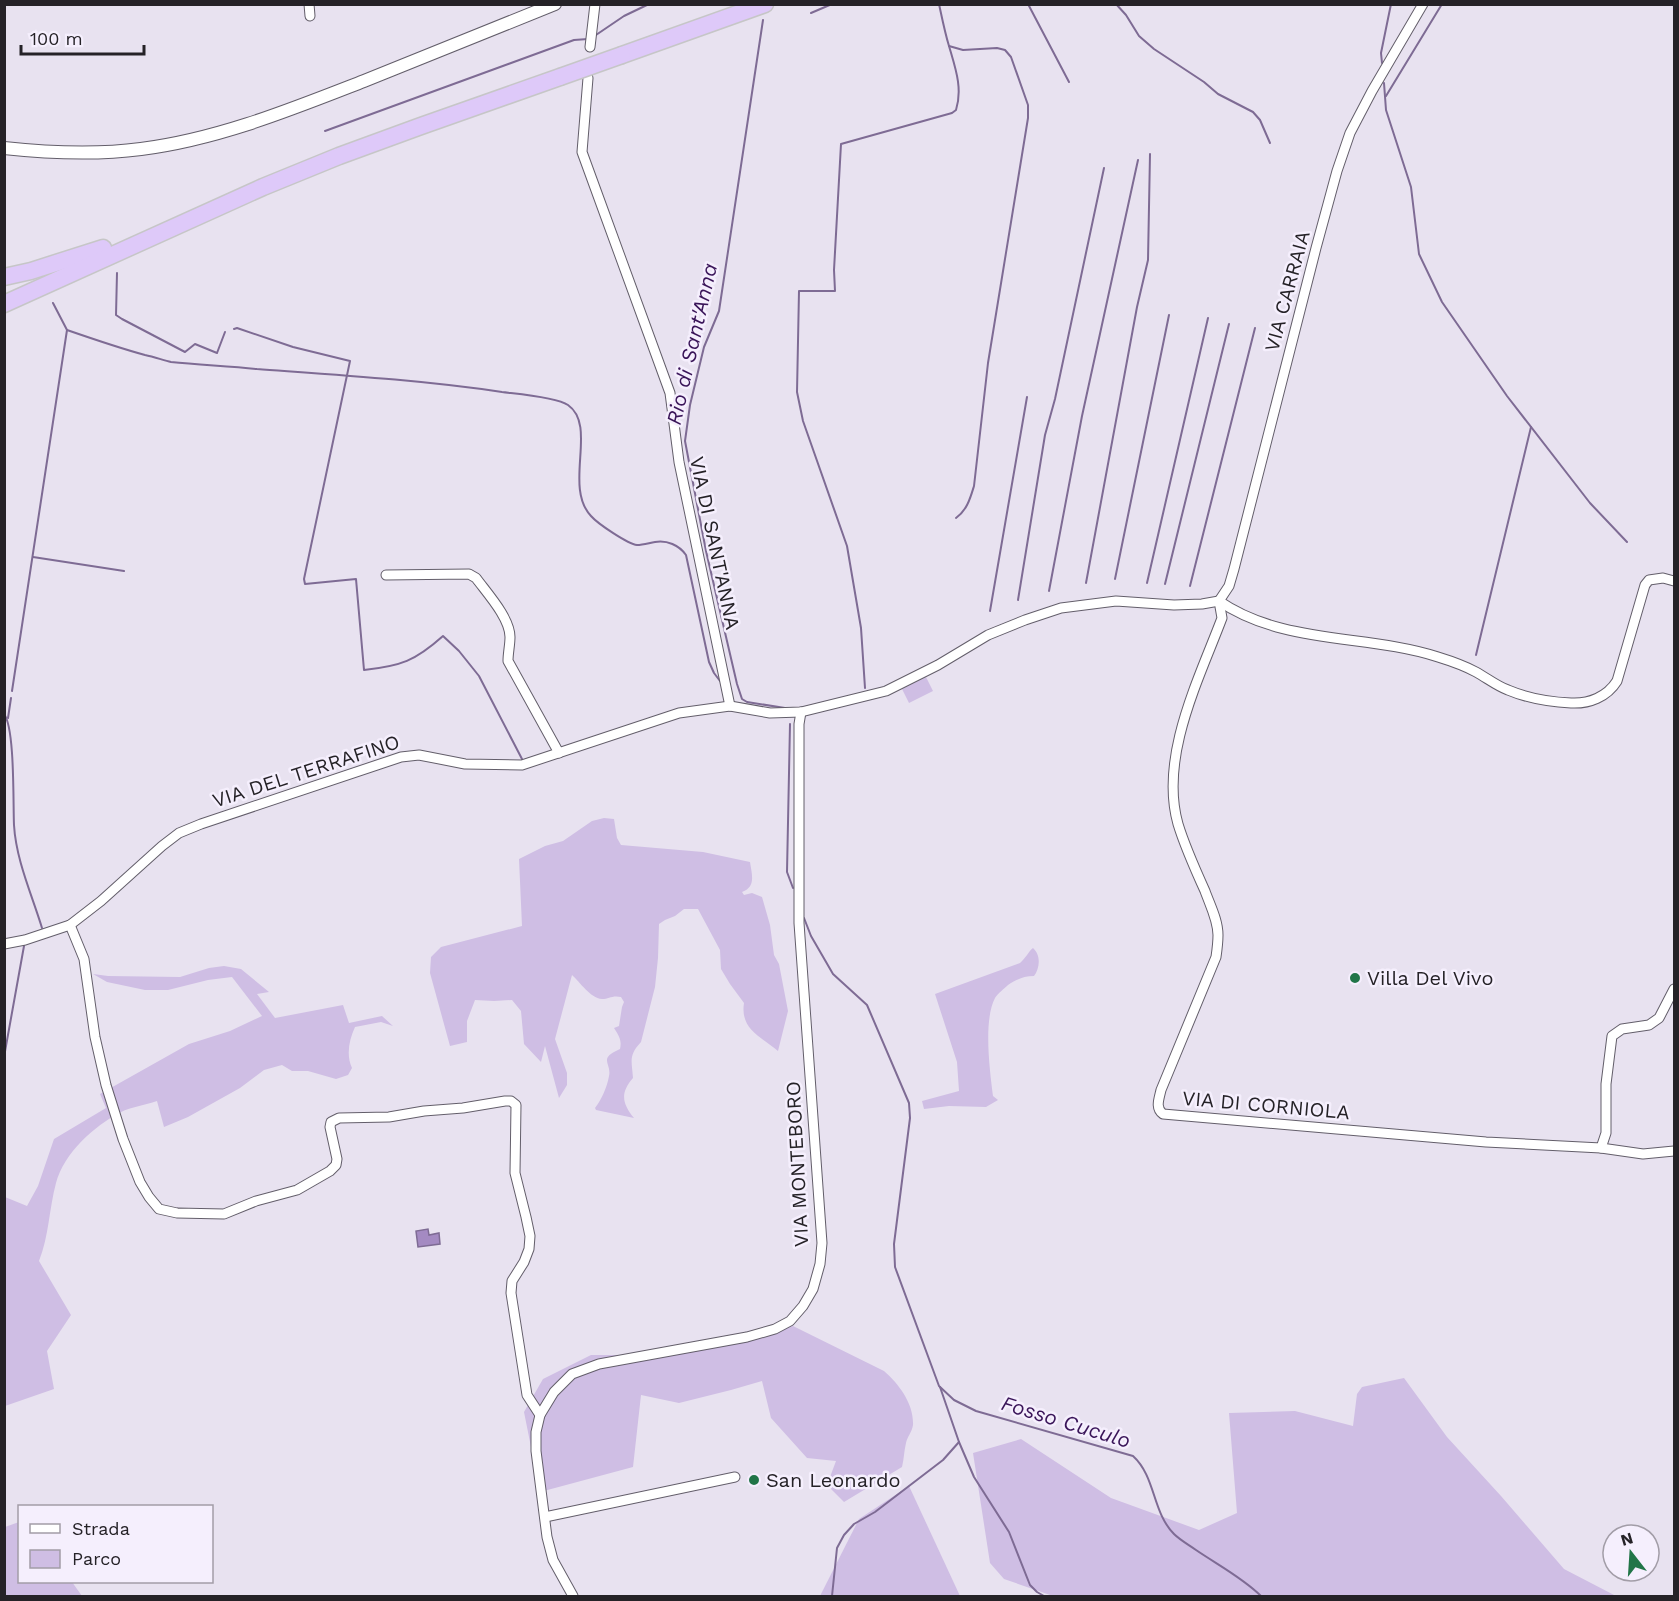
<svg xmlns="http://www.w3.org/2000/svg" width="1679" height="1601" font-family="'Work Sans',sans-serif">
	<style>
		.green { fill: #cfbee4 }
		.water { fill: #a48ac2; stroke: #7e6b94; stroke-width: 1.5 }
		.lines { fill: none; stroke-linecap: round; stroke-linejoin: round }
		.stream { stroke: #7e6b94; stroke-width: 2 }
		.street-casing { stroke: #635e6a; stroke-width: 11 }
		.secondary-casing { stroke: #635e6a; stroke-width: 14 }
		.highway-casing { stroke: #c6c6c7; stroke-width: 19 }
		.street { stroke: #fff; stroke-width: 9 }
		.secondary { stroke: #fff; stroke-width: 12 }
		.highway { stroke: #dec9f9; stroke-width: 16 }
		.highway-bridge-casing { stroke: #c6c6c7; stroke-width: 19; stroke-linecap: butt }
		.highway-bridge { stroke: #dec9f9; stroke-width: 16 }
		.poi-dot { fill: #217548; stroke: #f5effd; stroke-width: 2 }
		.labels { text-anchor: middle; stroke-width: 5; stroke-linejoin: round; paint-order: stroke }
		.street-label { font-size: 20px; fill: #252227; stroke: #f5effd }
		.poi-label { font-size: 20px; fill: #252227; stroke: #f5effd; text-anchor: start }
		.water-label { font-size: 21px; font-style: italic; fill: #3a1559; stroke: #f5effd }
	</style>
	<rect width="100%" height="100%" fill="#e8e2f0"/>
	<g class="green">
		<path d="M926 677 933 691 909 703 902 689Z"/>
		<path d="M604 818 614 819 617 838 621 845 703 852 750 862C752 875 756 887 742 892L744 895 752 893 762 897 770 925 774 955 779 964 788 1011 778 1051C760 1036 740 1029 744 1003L730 984 721 969 720 950 698 909H684L675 916 665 920 659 924 658 958 655 987 641 1042C628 1056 632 1061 633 1078 620 1093 622 1103 634 1118L596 1110 595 1108C602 1099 607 1087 609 1076 612 1063 597 1059 620 1049 622 1040 619 1036 614 1028L619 1026 622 1007 624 1002 621 997C612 995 609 999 602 999 590 998 580 982 572 975L555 1039 567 1073V1085L559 1098 545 1046 541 1062 524 1044 521 1011 512 1000 494 1001 475 1000 467 1021V1042L450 1046 430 973 431 957 441 947 522 926 519 859 545 846 563 841 592 821Z"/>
		<path d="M1033 948C1041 955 1040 968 1034 976 1024 976 1017 979 1008 985 1004 989 998 993 995 998 983 1021 990 1072 993 1096L998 1100 986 1107 949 1106 924 1109 922 1101 959 1091 957 1062 935 994 1020 963C1026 958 1028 952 1033 948Z"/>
		<path d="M224 966 241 969 269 992 257 994 275 1018 343 1005 349 1023 382 1016 393 1026 381 1022 355 1027C349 1040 346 1055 352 1068L348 1075 336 1079 308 1071H292L282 1065 264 1070 240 1088 188 1117 164 1127 157 1101C145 1105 131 1107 121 1112 94 1126 64 1153 56 1183 49 1209 49 1236 39 1261L71 1315 47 1351 54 1389 5 1406V1197L27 1206 38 1186 54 1139 106 1108 100 1094 189 1044 230 1031 262 1016 232 977 208 980 168 990H145L107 982 93 974 108 976 180 977 209 968Z"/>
		<path d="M793 1326 884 1371C899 1384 914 1404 913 1425 912 1432 907 1437 906 1443 904 1451 904 1459 902 1467L844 1502 827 1485 836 1461 807 1458 771 1418 762 1381 731 1390 679 1403 641 1395 633 1467 540 1492 524 1412 543 1379 591 1355H622L774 1334 784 1328Z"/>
		<path d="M1404 1378 1447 1437 1501 1496 1564 1569 1616 1596H1053L1004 1579 990 1563 973 1453 1021 1439 1111 1498 1199 1530 1237 1513 1229 1413 1295 1411 1353 1426 1357 1394 1362 1387Z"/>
		<path d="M909 1486 960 1596H820L859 1519Z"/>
		<path d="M19 1522 20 1582H72L82 1596H5V1527Z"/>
	</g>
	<path class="water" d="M428 1229 429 1235 439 1233 440 1244 418 1247 416 1231Z"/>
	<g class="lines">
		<g class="stream">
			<path d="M1028 4 1069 82"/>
			<path d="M1116 4 1126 15 1139 36 1154 49 1204 82 1218 94 1253 112 1260 120 1270 143"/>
			<path d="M811 13 832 4"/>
			<path d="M763 20 719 311 704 347 690 405 685 441 706 551 737 684 742 699 747 702 785 708"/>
			<path d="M593 37 624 16 649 4"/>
			<path d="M949 46 963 50 997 48 1005 50 1011 57 1028 105V118L988 363 974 486C970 499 967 510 956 518"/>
			<path d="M1382 63 1381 53 1391 4"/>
			<path d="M1384 83 1386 110 1411 187 1419 254 1442 302 1507 396 1590 503 1627 542"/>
			<path d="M1386 96 1442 4"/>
			<path d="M325 131 574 40 588 39"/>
			<path d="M117 273 116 315 122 319 185 352 195 344 217 353 225 332"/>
			<path d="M234 329 237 328 293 347 350 361 304 579 305 584 356 579 364 670C401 666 415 661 443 636L459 651 479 676 522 759"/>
			<path d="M67 330C93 339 119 348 145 355 154 357 163 360 171 362 200 365 229 366 257 369 339 375 421 380 502 392 518 394 556 397 568 405 598 426 563 486 591 516 598 524 628 544 637 545 643 545 649 543 655 542 667 540 679 545 686 555L709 662 714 673 720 681"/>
			<path d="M33 557 124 571"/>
			<path d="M1115 579 1169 315"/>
			<path d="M1086 583 1137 307 1148 260 1150 154"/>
			<path d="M1147 583 1208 318"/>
			<path d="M1165 584 1229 324"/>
			<path d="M1190 586 1255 328"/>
			<path d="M1049 591 1082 416 1138 160"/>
			<path d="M1018 600 1045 435 1055 399 1104 168"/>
			<path d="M990 611 1027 397"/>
			<path d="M1476 655 1531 427"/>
			<path d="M865 688 861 628 847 546 803 421 797 392 799 291H835L834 270 841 144 952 113 956 110C963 88 955 67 949 46 945 33 942 18 939 4"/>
			<path d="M12 691 67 330 53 303"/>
			<path d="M4 714C15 728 13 803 14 825 16 860 32 895 42 928"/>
			<path d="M8 718 11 698"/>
			<path d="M790 724 787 872 793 888"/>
			<path d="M804 918 811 936 833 974 867 1005 909 1103 910 1118 894 1244 895 1267 939 1386 954 1400 976 1411 1133 1456C1156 1477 1152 1512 1174 1534 1180 1540 1189 1545 1196 1550 1218 1565 1243 1578 1261 1596"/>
			<path d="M4 1057 24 946"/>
			<path d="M940 1387 959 1442 974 1477 1009 1532 1030 1585 1037 1592 1044 1596"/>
			<path d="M832 1596 837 1548 844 1535 854 1524 875 1512 943 1460 959 1442"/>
		</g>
		<defs>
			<g id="street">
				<path d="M309 4 310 16"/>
				<path d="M590 47 595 4"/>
				<path d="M588 78 582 152 670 393 679 462 730 706"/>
				<path d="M386 575 469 574 476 578C487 593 510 618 510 637 510 645 508 653 508 661L559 753"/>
				<path d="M1219 601 1222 618C1199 679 1159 757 1178 824 1185 847 1195 869 1205 891 1210 905 1218 920 1218 935 1218 942 1217 950 1216 957L1161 1090C1159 1099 1155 1108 1163 1114L1486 1142 1601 1148 1606 1133V1084L1612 1036 1622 1029 1649 1025 1659 1018 1674 989"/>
				<path d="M1219 601 1229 586 1234 569 1316 248 1337 171 1350 133 1372 91 1423 4"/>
				<path d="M70 925 84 959 95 1037 106 1085 123 1139 140 1182 149 1197 159 1209 177 1213 224 1214 256 1201 297 1190 330 1171 336 1165 337 1159 330 1127 331 1122 339 1118 389 1117 424 1111 463 1108 505 1101H511L516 1105 515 1173 526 1217 530 1236 529 1249 524 1262 512 1281 511 1293 527 1395 540 1415"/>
				<path d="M4 944 25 940 70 925 101 901 162 846 179 833 201 824 401 757 419 755 465 764 522 765 679 713 730 706 770 713 801 712 886 691 938 665 988 635 1025 620 1061 608 1116 601 1174 605 1202 604 1219 601C1283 645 1367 634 1438 657 1451 661 1465 666 1476 672 1487 678 1497 686 1508 690 1527 698 1550 702 1571 703 1589 704 1607 697 1617 681L1645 585 1649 580 1663 578 1674 581"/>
				<path d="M1601 1148 1643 1154 1674 1151"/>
				<path d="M545 1517 735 1477"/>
				<path d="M573 1596 553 1560 547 1537 536 1451V1432L540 1415 554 1392 572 1374 599 1364 747 1337 775 1329 790 1321 803 1306 813 1289 820 1264 822 1243 799 923V724L801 712"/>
			</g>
			<path id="secondary" d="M4 148C50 153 96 155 141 149 219 139 292 109 364 81 427 55 491 30 555 4"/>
			<g id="highway">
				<path d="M622 55 765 4"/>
				<path d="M4 277 31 271 103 248"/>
				<path d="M4 304 263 187 339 156 421 126 560 77"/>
			</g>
		</defs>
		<use href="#street" class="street-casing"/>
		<use href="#secondary" class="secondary-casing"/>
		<use href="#highway" class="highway-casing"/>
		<use href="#street" class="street"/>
		<use href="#secondary" class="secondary"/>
		<use href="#highway" class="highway"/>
		<defs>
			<path id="highway-bridge" d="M560 77 622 55"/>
		</defs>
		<use href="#highway-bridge" class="highway-bridge-casing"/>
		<use href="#highway-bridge" class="highway-bridge"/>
	</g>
	<g class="poi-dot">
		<circle cx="1355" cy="978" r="6"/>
		<circle cx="754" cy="1480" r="6"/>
	</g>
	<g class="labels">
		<g class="street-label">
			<text transform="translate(1287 291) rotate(-75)" y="7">VIA CARRAIA</text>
			<text transform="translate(715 543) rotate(78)" y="7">VIA DI SANT'ANNA</text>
			<text transform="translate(306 771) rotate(-18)" y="7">VIA DEL TERRAFINO</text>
			<text transform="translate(1266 1105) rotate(5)" y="7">VIA DI CORNIOLA</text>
			<text transform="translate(797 1164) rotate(-93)" y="7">VIA MONTEBORO</text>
		</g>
		<g class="poi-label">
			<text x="1367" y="985">Villa Del Vivo</text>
			<text x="766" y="1487">San Leonardo</text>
		</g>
		<g class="water-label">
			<text transform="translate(692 344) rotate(-77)" y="7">Rio di Sant'Anna</text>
			<text transform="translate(1066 1422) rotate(17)" y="7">Fosso Cuculo</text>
		</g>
	</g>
	<rect width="1679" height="1601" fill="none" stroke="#252227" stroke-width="12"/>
	<rect x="18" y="1505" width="195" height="78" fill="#f5effd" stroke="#a29da7" stroke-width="1.5"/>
	<rect x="30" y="1524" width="30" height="9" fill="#ffffff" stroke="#a29da7" stroke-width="1.5"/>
	<text x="72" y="1535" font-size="18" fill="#252227">Strada</text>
	<rect x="30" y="1550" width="30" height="18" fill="#cfbee4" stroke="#a29da7" stroke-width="1.5"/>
	<text x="72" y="1565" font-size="18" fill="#252227">Parco</text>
	<g transform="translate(1631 1553) rotate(343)"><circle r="28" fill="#f5effd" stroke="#a29da7" stroke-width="1.5"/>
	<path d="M0-4.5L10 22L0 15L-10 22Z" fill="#217548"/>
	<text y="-9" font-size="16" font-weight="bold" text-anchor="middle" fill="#252227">N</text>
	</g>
	<path d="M21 45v9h123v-9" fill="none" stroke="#252227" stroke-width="3"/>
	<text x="30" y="45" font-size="18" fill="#252227" stroke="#f5effd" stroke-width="4.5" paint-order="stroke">100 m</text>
</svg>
